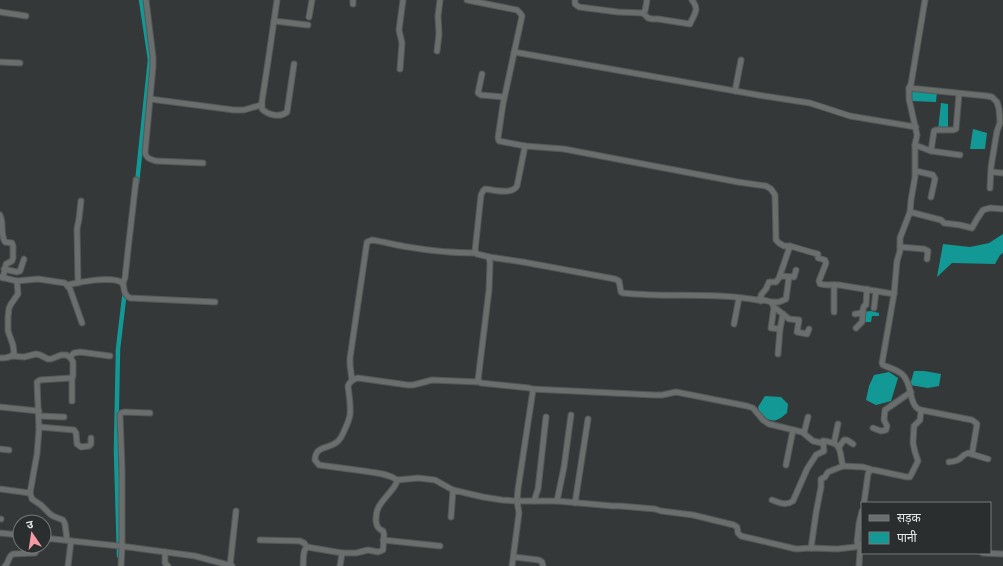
<svg xmlns="http://www.w3.org/2000/svg" width="1003" height="566" font-family="'Nunito Sans','Noto Sans Devanagari',sans-serif">
	<style>
		.water { fill: #129996 }
		.lines { fill: none; stroke-linecap: round; stroke-linejoin: round }
		.canal { stroke: #129996; stroke-width: 4.5 }
		.minor-casing { stroke: #545757; stroke-width: 7 }
		.minor { stroke: #6a6e6d; stroke-width: 5 }
	</style>
	<rect width="100%" height="100%" fill="#343838"/>
	<g class="water">
		<path d="M910 89 937 92 936 102 911 101Z"/>
		<path d="M941 103 948 104V129L938 130Z"/>
		<path d="M973 129 987 133 985 149H970Z"/>
		<path d="M1003 234V253L1000 255 995 264 952 263 937 277 943 244 970 247 989 243Z"/>
		<path d="M871 311 879 313V316H872L871 322H862L863 312Z"/>
		<path d="M914 371H924L941 374 939 386 928 388 910 385Z"/>
		<path d="M889 372 898 378 891 401 876 405 866 400 869 386 874 375Z"/>
		<path d="M765 396 781 397 788 404 787 413C775 423 774 422 760 416L758 407Z"/>
	</g>
	<g class="lines">
		<g class="canal">
			<path d="M137 183 150 60 141 0"/>
			<path d="M119 556 116 451 118 349 125 290"/>
		</g>
		<defs>
			<g id="minor">
				<path d="M146 0 153 57V66L145 153C147 159 150 159 156 161L203 163"/>
				<path d="M277 0 268 62 262 101V109C268 115 280 118 287 112L294 64"/>
				<path d="M467 0 517 10 520 13 522 16 503 104 498 138 499 141 525 146 564 149 738 182 766 186 771 189 775 195 776 240 779 243 784 246H790L814 253 818 254V258L825 260 826 263 819 281 820 284C827 286 833 284 839 285 858 288 876 291 894 294"/>
				<path d="M575 0V4L579 7 618 12 643 13"/>
				<path d="M647 0 645 11 643 13 648 18 652 19H658L690 24C694 14 700 10 692 0"/>
				<path d="M353 4V0"/>
				<path d="M0 12 26 16"/>
				<path d="M309 17 312 0"/>
				<path d="M274 21 308 25"/>
				<path d="M437 51 439 34 438 16 440 0"/>
				<path d="M514 52 764 96 810 103 850 116 916 127"/>
				<path d="M0 62 20 63"/>
				<path d="M400 69 402 43 399 30 403 0"/>
				<path d="M482 74 478 93 481 95 504 97"/>
				<path d="M909 88 987 96 992 97 997 102 999 109 1000 123 997 131 991 167 990 188"/>
				<path d="M735 91 741 60"/>
				<path d="M150 99 234 110H244L261 105"/>
				<path d="M915 145 931 151 960 155"/>
				<path d="M931 151 934 131 936 130H953L956 129 959 94"/>
				<path d="M916 171 933 175 935 179 931 197"/>
				<path d="M992 172 1003 173"/>
				<path d="M910 212 941 220 944 223 960 225 972 228 977 219 983 210 990 208 1003 209"/>
				<path d="M0 215C4 223 0 234 5 242L12 243 13 246V258L12 261 6 264 3 278"/>
				<path d="M900 247 924 249 928 251 927 259"/>
				<path d="M489 257 523 262 615 279 619 281 621 292 623 293C668 298 713 292 757 300L761 298V295L766 289 769 282H776L779 278 790 246"/>
				<path d="M4 269 17 272 20 271 24 259"/>
				<path d="M780 276 794 277 796 270"/>
				<path d="M0 277 17 281 38 279 65 283 70 289 82 323"/>
				<path d="M78 283 77 229 79 219 81 201"/>
				<path d="M123 283 125 278 128 250 136 180"/>
				<path d="M67 285C79 282 111 276 121 282 127 286 120 292 130 298L215 302"/>
				<path d="M759 300 761 301 764 300 771 302 774 307 789 319 799 320 797 332 807 334 809 329"/>
				<path d="M771 302H779L786 299 789 277"/>
				<path d="M774 307 771 328 780 329"/>
				<path d="M874 308 876 291"/>
				<path d="M834 312V285"/>
				<path d="M855 314 862 313 864 306 866 305 867 289"/>
				<path d="M734 324 739 298"/>
				<path d="M856 328 862 322 863 312"/>
				<path d="M778 354 780 329 783 314"/>
				<path d="M12 356 24 357 36 354 40 355 48 359H51L61 355H66L70 357 73 362V376L71 378 40 380 37 382 39 429 37 454 30 493 32 499 41 505 50 514 53 516 63 520 65 524 67 540"/>
				<path d="M70 357 74 353 80 352 110 356"/>
				<path d="M0 358C5 358 12 358 14 353L13 345 8 331V317L9 308 11 304 18 294 17 281"/>
				<path d="M352 380 350 365V358L367 242 372 240C384 242 396 245 408 247 431 251 453 253 476 253"/>
				<path d="M532 389 654 395H662L676 392 747 406 753 408 763 420 769 424 802 432 813 441 822 443 823 441C827 441 829 442 833 443 842 446 840 457 843 466L863 467 870 469V470"/>
				<path d="M72 401V377"/>
				<path d="M0 407 39 411"/>
				<path d="M921 410C919 410 918 409 916 407 909 400 912 384 903 375 898 370 890 368 883 365L882 363 894 294 897 261 900 251V238L910 212 911 200 915 177V145L917 135 909 99V88L911 84 925 0"/>
				<path d="M39 416 64 417"/>
				<path d="M39 427 74 430 76 433 77 444 81 447 89 446 91 444V438"/>
				<path d="M873 428 881 431 886 430 887 426 884 420 885 410 911 392"/>
				<path d="M804 433 808 417"/>
				<path d="M834 443 838 424"/>
				<path d="M839 447 844 440H847L853 444"/>
				<path d="M0 449 9 450"/>
				<path d="M949 462C963 461 959 456 968 453L988 459"/>
				<path d="M786 465 793 430"/>
				<path d="M397 480 418 478 435 480 453 490"/>
				<path d="M0 489 30 493"/>
				<path d="M772 500C780 503 786 506 793 501L807 469 816 455 824 451 823 441"/>
				<path d="M534 501 538 489 546 417"/>
				<path d="M557 501 564 467 571 415"/>
				<path d="M575 503 588 419"/>
				<path d="M864 503 868 474 870 470H874L907 477H910L918 461 915 452 913 443 914 426 920 420 921 410 972 420 976 423 977 424 972 454"/>
				<path d="M451 517 453 490 483 497 502 500 517 501H557L613 506H620L655 509 661 511 693 515 734 525 737 527 738 533 741 536 796 549 811 548 837 549 855 547 859 544 860 551 859 566"/>
				<path d="M0 519H1"/>
				<path d="M0 533 20 535"/>
				<path d="M44 538 128 547 195 556 232 566"/>
				<path d="M260 540 300 541 304 543 307 547"/>
				<path d="M383 540 440 546"/>
				<path d="M860 544H859L857 542 859 523 862 511"/>
				<path d="M811 548 816 513 821 487V479L825 477 828 472 843 466"/>
				<path d="M165 552V563L168 566"/>
				<path d="M983 553 1003 554"/>
				<path d="M514 557 539 560 542 562 543 566"/>
				<path d="M5 566C9 563 8 556 13 554L35 553 37 550V546"/>
				<path d="M68 566 71 541"/>
				<path d="M121 566 122 546V469L120 415 121 413 124 412 150 413"/>
				<path d="M230 566 236 511"/>
				<path d="M303 566C304 560 302 551 307 547L342 553H356L368 550 378 552 383 550 384 534 383 531C377 528 377 526 376 521 375 507 383 501 391 491 394 487 397 484 397 480 388 473 375 473 364 471 349 469 334 467 319 465L315 460C315 444 331 450 339 440 342 437 343 433 345 429 347 425 349 420 350 415 351 405 349 396 348 386 350 381 353 379 358 378L408 385H413L432 380 479 382"/>
				<path d="M340 566 342 553"/>
				<path d="M512 566 519 513 517 501 518 489 533 390 532 389 529 388 481 383 478 380 489 290 490 263 489 257 477 254 475 251 481 195 483 191 485 189C494 190 512 195 517 186L525 146"/>
			</g>
		</defs>
		<use href="#minor" class="minor-casing"/>
		<use href="#minor" class="minor"/>
	</g>
	<rect x="861" y="502" width="130" height="52" fill="#2a2e2e" stroke="#757878"/>
	<rect x="869" y="515" width="20" height="6" fill="#6a6e6d" stroke="#757878"/>
	<text x="897" y="522" font-size="12" fill="#e5e8e7">सड़क</text>
	<rect x="869" y="532" width="20" height="12" fill="#129996" stroke="#757878"/>
	<text x="897" y="542" font-size="12" fill="#e5e8e7">पानी</text>
	<g transform="translate(32 534) rotate(347)"><circle r="19" fill="#2a2e2e" stroke="#757878"/>
	<path d="M0-3L7 15L0 10L-7 15Z" fill="#f49aa4"/>
	<text y="-6" font-size="11" font-weight="bold" text-anchor="middle" fill="#e5e8e7">उ</text>
	</g>
</svg>
